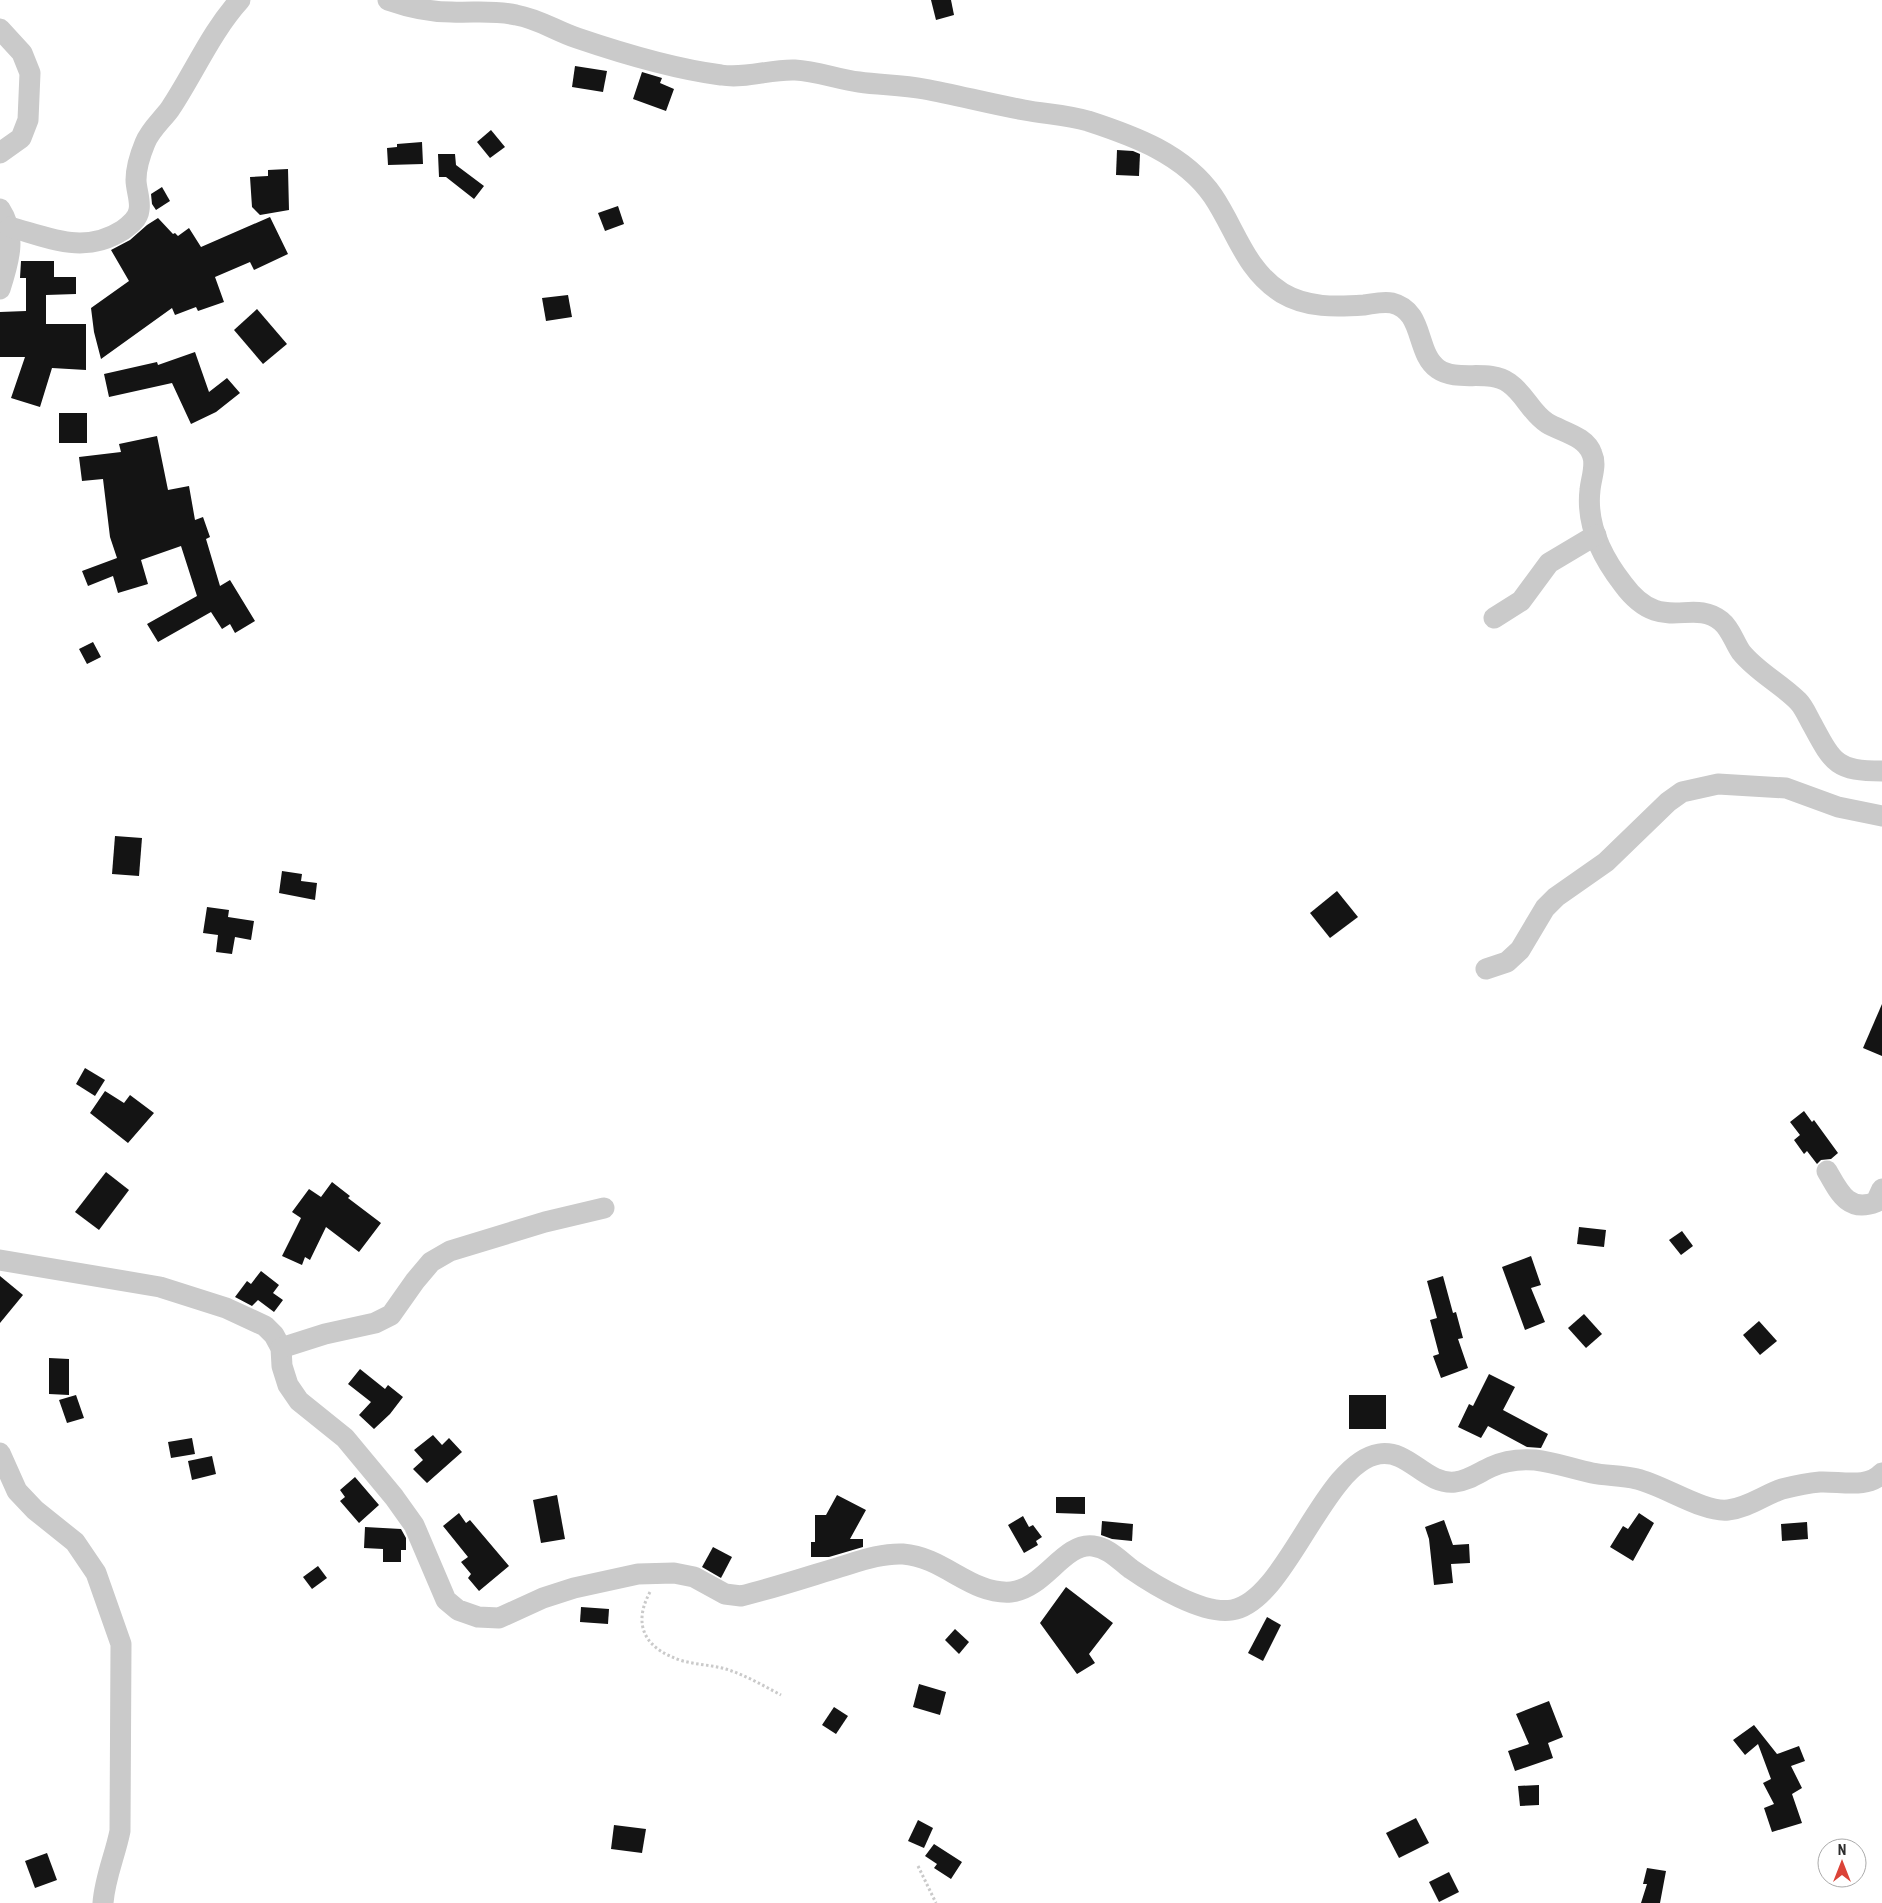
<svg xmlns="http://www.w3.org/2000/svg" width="1882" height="1903" font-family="'Roboto Condensed',sans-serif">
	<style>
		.building { fill: #141414 }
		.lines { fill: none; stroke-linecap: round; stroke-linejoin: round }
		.path { stroke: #cacaca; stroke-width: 3; stroke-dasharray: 2.5 2.5; stroke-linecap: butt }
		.street { stroke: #cacaca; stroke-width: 21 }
	</style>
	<rect width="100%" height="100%" fill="#fff"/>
	<g class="building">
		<path d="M931 0H951L954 15 936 20Z"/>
		<path d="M575 66 607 71 603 92 572 87Z"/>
		<path d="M642 72 662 78 660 83 674 89 666 111 633 99Z"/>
		<path d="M491 130 505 147 490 158 477 142Z"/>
		<path d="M422 142 423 164 388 165 387 148 397 147V144Z"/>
		<path d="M1117 150 1133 151 1140 154 1139 176 1116 175Z"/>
		<path d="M438 154H455L456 165 484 186 474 199 446 177H439Z"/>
		<path d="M288 169 289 210 260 215 252 207 250 177 268 176V170Z"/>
		<path d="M162 187 170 201 156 210 152 204 151 194Z"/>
		<path d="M618 206 624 224 605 231 598 213Z"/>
		<path d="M270 217 288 254 254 270 250 262 215 277 224 302 198 311 196 307 175 315 172 308 101 359 94 332 91 308 129 281 111 250 130 240 147 225 158 218 173 234 175 233 178 236 189 228 201 247Z"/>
		<path d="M21 261H54V277H76V294L46 295V324H86V370L52 368 40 407 11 398 25 357H0V312L26 311V278H20Z"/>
		<path d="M568 295 572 317 546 321 542 298Z"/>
		<path d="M257 309 287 344 263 364 234 330Z"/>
		<path d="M195 352 209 392 227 378 240 393 216 412 191 424 172 383 109 397 104 374 157 362 158 365Z"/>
		<rect x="59" y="413" width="28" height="30"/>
		<path d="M157 436 168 490 189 486 195 520 203 517 210 537 206 539 220 586 230 580 255 621 235 633 230 624 222 629 211 612 158 642 147 624 197 596 181 546 141 560 148 584 118 593 113 576 88 586 82 571 117 558 110 537 103 479 82 481 79 457 121 452 119 444Z"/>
		<path d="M93 642 101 657 87 664 79 649Z"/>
		<path d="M115 836 142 838 139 876 112 874Z"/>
		<path d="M282 871 302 874 301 881 317 883 315 900 279 893Z"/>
		<path d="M1337 891 1358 917 1330 938 1310 913Z"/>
		<path d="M207 907 229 910 228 917 254 921 251 940 235 937 232 954 216 952 218 935 203 933Z"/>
		<path d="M1882 1004V1056L1863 1048Z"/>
		<path d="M85 1068 105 1080 95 1096 76 1084Z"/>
		<path d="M105 1091 124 1103 130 1095 154 1113 128 1143 90 1113Z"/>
		<path d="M1804 1111 1812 1122 1814 1120 1838 1153 1831 1159 1821 1160 1817 1164 1807 1151 1804 1154 1794 1140 1800 1135 1790 1122Z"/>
		<path d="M106 1172 129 1190 99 1230 75 1212Z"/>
		<path d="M332 1182 350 1196 348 1198 381 1223 359 1252 326 1227 310 1260 305 1257 302 1265 282 1256 301 1218 292 1212 309 1189 321 1197Z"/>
		<path d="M1579 1227 1606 1230 1604 1247 1577 1244Z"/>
		<path d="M1682 1231 1693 1246 1681 1255 1669 1240Z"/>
		<path d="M1531 1256 1541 1285 1531 1288 1545 1322 1525 1330 1502 1267Z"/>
		<path d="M261 1271 279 1285 273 1293 283 1300 274 1312 258 1300 252 1306 235 1297 247 1281 251 1284Z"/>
		<path d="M0 1276 23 1295 0 1323Z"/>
		<path d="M1443 1276 1453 1313 1456 1312 1463 1338 1458 1339 1468 1368 1441 1378 1433 1356 1439 1354 1430 1320 1437 1318 1427 1281Z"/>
		<path d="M1584 1314 1602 1334 1586 1348 1568 1328Z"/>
		<path d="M1759 1321 1777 1341 1760 1355 1743 1335Z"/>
		<path d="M49 1358 69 1359V1395L49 1394Z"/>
		<path d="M360 1369 385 1389 388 1385 403 1397 390 1414 374 1429 359 1415 371 1402 348 1384Z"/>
		<path d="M1489 1374 1515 1387 1503 1410 1548 1434 1541 1448 1527 1447 1488 1426 1481 1438 1458 1427 1469 1404 1473 1406Z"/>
		<path d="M76 1395 84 1418 67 1423 59 1400Z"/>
		<rect x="1349" y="1395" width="37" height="34"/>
		<path d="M433 1435 442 1445 449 1438 462 1452 427 1483 413 1469 423 1460 414 1450Z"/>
		<path d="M192 1438 195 1454 171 1458 168 1442Z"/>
		<path d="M212 1456 216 1474 192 1480 188 1461Z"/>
		<path d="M355 1477 379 1505 359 1523 340 1501 345 1497 340 1490Z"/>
		<path d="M557 1495 565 1539 541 1543 533 1500Z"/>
		<path d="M837 1495 866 1510 850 1539H863V1547L829 1557H811V1542H815V1515H826Z"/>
		<path d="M1056 1497H1085V1514L1056 1513Z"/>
		<path d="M459 1513 466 1523 470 1520 509 1566 479 1591 468 1578 471 1574 461 1562 468 1557 443 1526Z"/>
		<path d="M1639 1513 1654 1523 1633 1561 1610 1547 1623 1526 1628 1529Z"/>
		<path d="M1023 1516 1029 1527 1033 1525 1042 1537 1036 1541 1038 1545 1024 1553 1008 1525Z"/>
		<path d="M1444 1520 1453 1545 1469 1544 1470 1563 1451 1564 1453 1583 1434 1585 1429 1539 1425 1527Z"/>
		<path d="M1102 1521 1133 1524 1132 1541 1112 1539 1101 1535Z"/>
		<path d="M1807 1522 1808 1539 1782 1541 1781 1524Z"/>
		<path d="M365 1527 401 1529 406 1538V1550H401V1562H383V1549L364 1548Z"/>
		<path d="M713 1547 732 1557 721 1578 702 1567Z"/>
		<path d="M318 1566 327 1578 312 1589 303 1577Z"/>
		<path d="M1066 1587 1113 1623 1089 1654 1095 1663 1077 1674 1040 1623Z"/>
		<path d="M581 1607 609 1609 608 1624 580 1622Z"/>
		<path d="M1267 1617 1281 1625 1263 1661 1248 1653Z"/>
		<path d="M955 1629 969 1642 959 1654 945 1640Z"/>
		<path d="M919 1684 946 1692 940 1715 913 1707Z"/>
		<path d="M1549 1701 1563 1737 1548 1743 1553 1758 1515 1771 1508 1751 1529 1744 1516 1714Z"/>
		<path d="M834 1707 848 1716 836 1734 822 1725Z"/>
		<path d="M1754 1725 1777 1754 1799 1746 1805 1761 1791 1766 1802 1788 1792 1794 1802 1823 1772 1832 1764 1808 1774 1804 1763 1783 1771 1779 1758 1744 1745 1755 1733 1740Z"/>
		<path d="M1539 1785V1805L1520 1806 1518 1786Z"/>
		<path d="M1416 1818 1429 1843 1399 1858 1386 1833Z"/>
		<path d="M918 1820 933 1828 924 1848 908 1841Z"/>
		<path d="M614 1825 646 1829 642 1853 611 1849Z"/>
		<path d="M934 1844 962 1862 951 1879 934 1868 937 1864 925 1856Z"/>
		<path d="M47 1853 57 1880 35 1888 25 1861Z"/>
		<path d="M1647 1868 1666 1871 1660 1903H1641L1647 1884H1643Z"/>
		<path d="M1449 1872 1459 1892 1439 1902 1429 1882Z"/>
	</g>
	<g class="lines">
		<g class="path">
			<path d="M650 1592C631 1627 647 1650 683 1661 698 1665 714 1665 729 1670 747 1676 764 1686 781 1695"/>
			<path d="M918 1866 936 1903"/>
		</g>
		<g class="street">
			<path d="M388 0C408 7 429 12 451 12 473 13 495 10 516 15 539 19 556 31 577 38 621 53 675 69 721 75 746 79 770 69 795 70 816 71 837 79 859 82 880 85 902 85 924 89 957 95 990 104 1024 110 1045 114 1067 115 1088 121 1134 136 1184 154 1213 196 1236 230 1245 270 1282 293 1307 308 1336 307 1364 305 1372 304 1383 301 1392 303 1425 311 1415 353 1438 369 1458 383 1488 368 1509 383 1525 394 1531 413 1547 423 1562 432 1586 436 1592 454 1597 465 1591 478 1590 490 1586 524 1602 557 1623 584 1661 636 1691 597 1721 621 1731 629 1734 642 1741 652 1757 672 1780 683 1798 701 1804 707 1808 717 1812 724 1833 763 1836 771 1882 771"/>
			<path d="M0 29 22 53 30 73 28 120 21 138 0 153"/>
			<path d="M0 209C17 235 9 261 0 289"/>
			<path d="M10 227C50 238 84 255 123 230 130 225 138 219 139 210 141 201 136 189 136 180 136 167 140 155 145 143 150 130 162 120 170 109 194 73 211 32 240 0"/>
			<path d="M1494 618 1521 601 1549 563 1596 535"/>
			<path d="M1486 969 1507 962 1520 950 1545 908 1556 897 1606 862 1668 802 1682 792 1718 784 1786 788 1838 807 1882 816"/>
			<path d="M1827 1171C1839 1192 1848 1213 1876 1202L1882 1189"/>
			<path d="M0 1260 160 1287 226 1308 265 1326 274 1335 281 1348 282 1366 288 1385 299 1401 345 1438 394 1497 414 1525 446 1600 458 1610 478 1617 499 1618 543 1598 574 1588 638 1574 674 1573 694 1577 725 1594 741 1596C774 1588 807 1577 840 1567 860 1561 882 1553 903 1554 944 1557 971 1595 1011 1592 1044 1589 1064 1542 1093 1546 1109 1548 1119 1560 1131 1569 1154 1585 1203 1615 1232 1610 1287 1601 1323 1463 1379 1454 1409 1449 1425 1485 1455 1482 1468 1481 1480 1472 1491 1467 1504 1461 1521 1459 1535 1460 1554 1462 1573 1469 1592 1473 1607 1476 1622 1475 1637 1479 1663 1485 1704 1513 1728 1510 1748 1508 1764 1495 1782 1489 1794 1486 1808 1483 1820 1482 1840 1481 1868 1489 1882 1473"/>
			<path d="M281 1348 325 1334 375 1323 391 1315 415 1281 431 1262 450 1251 545 1222 604 1208"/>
			<path d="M0 1453 17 1491 35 1510 75 1542 96 1573 121 1644 120 1831C115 1856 105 1877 103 1903"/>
		</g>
	</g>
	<g transform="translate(1842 1863)"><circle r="24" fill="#ffffff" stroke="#ababab"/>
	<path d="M0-4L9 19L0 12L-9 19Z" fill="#db4338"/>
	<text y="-8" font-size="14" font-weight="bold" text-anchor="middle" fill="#2d2d2d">N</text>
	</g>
</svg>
